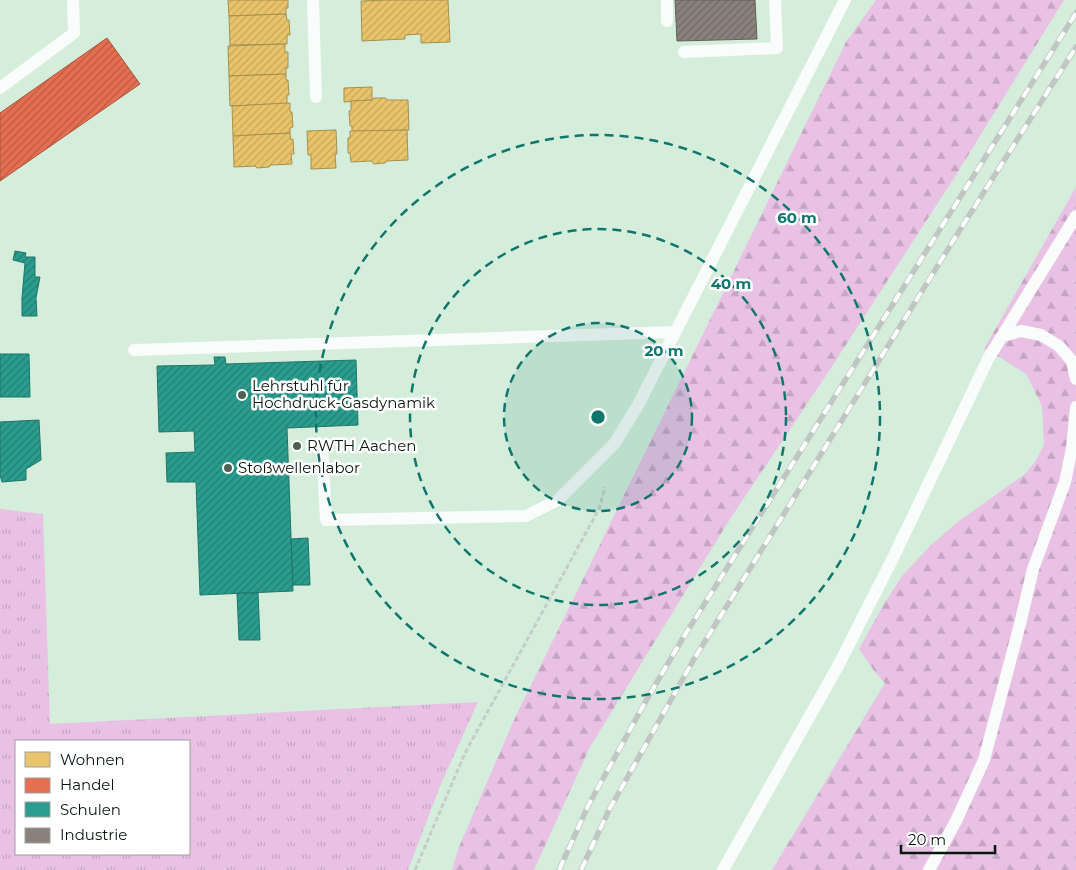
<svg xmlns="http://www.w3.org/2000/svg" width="1076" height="870" font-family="Montserrat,sans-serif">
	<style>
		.grass { fill: url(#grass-tufts); fill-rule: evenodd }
		.forest { fill: url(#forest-firs) }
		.homes { fill: url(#homes-hatch); stroke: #a5904e }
		.shops { fill: url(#shops-hatch); stroke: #a4553c }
		.schools { fill: url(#schools-hatch); stroke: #1f7567 }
		.industry { fill: url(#industry-hatch); stroke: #62615a }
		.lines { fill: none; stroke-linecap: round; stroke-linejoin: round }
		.path { stroke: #c6cdc7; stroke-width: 3; stroke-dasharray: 5 2.5; stroke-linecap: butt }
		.lane { stroke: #f9fcfa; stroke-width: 12 }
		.rail-casing { stroke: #c0c7c2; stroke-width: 5.5 }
		.rail { stroke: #fff; stroke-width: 4; stroke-dasharray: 11; stroke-linecap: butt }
		.ring { fill: none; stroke: #0f766e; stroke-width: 2.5; stroke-dasharray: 9 6 }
		.poi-dot { fill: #4e6254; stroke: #fff; stroke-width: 2 }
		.labels { text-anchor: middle; stroke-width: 5; stroke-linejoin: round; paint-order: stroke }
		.poi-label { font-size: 15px; fill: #06170b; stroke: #fff; text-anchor: start }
		.centre { fill: #0f766e; stroke: #fff; stroke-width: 2.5 }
		.ring-label { font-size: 15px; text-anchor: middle; font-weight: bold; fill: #0f766e; stroke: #fff; stroke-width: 5; stroke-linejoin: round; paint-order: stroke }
	</style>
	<defs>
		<pattern id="grass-tufts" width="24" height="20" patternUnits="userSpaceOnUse" patternTransform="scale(1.25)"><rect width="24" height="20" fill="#e9c1e5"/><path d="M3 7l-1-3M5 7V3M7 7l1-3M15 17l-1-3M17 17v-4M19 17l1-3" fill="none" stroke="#c6a5c3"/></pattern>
		<pattern id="forest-firs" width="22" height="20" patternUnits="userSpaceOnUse" patternTransform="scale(1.25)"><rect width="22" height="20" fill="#e9c1e5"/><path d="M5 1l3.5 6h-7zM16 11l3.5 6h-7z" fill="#c6a5c3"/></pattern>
		<pattern id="homes-hatch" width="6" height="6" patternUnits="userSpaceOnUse" patternTransform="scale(1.25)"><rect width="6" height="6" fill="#e9c46a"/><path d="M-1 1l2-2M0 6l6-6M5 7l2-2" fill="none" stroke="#c6a85b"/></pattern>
		<pattern id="shops-hatch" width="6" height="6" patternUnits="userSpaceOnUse" patternTransform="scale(1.25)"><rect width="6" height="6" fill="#e76f51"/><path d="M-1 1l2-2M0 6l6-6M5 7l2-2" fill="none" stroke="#b95a41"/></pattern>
		<pattern id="schools-hatch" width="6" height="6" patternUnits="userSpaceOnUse" patternTransform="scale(1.25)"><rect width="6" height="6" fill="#2a9d8f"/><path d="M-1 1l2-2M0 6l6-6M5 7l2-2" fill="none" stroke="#227f73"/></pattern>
		<pattern id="industry-hatch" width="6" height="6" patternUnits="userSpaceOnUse" patternTransform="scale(1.25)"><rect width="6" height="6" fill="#8a817c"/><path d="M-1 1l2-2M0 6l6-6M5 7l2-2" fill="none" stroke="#6f6964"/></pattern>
	</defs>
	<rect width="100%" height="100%" fill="#d4eedb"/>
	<path class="grass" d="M0 509 43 514 50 724 478 702 441 784 408 870H0ZM16 741H189V854H16Z"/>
	<g class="forest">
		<path d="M876 0H1064L954 178 829 371 730 519 590 747 534 870H452L459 847 513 722 846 42Z"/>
		<path d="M1076 187V870H772L885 683 875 672 859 649 884 604 902 576 931 545 959 521 1025 474 1035 462 1044 445 1042 406 1026 374 1001 358 984 349Z"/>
	</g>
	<g class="homes">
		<path d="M228 0H288V8H286V14L229 16Z"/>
		<path d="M387 0H448L450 42 421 43V34L405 35V39L362 41 361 1Z"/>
		<path d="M286 14 287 20H289L290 35H287V44L230 45 229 16Z"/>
		<path d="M285 44V52H288V68H286V74L229 76 228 46Z"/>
		<path d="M286 74V80H288L289 95H287V104L230 106 229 76Z"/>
		<path d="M372 87V100L344 102V88Z"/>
		<path d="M374 98H385L388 100H408L409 130 352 132V126H350L349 111H351V101L372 100Z"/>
		<path d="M287 103H290V112H292L293 127 290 128V133L233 136 232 106Z"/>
		<path d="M336 130 337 154H335L336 168 311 169V155H308L307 131Z"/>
		<path d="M407 130 408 160 387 161 385 163 374 164 371 161 351 162 350 153H348V138H350V131Z"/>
		<path d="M290 133 291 140 293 139 294 154H291L292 164 271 165 269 167 257 168 255 166 234 167 233 136Z"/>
	</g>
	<path class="shops" d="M107 38 140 84 0 181V113Z"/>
	<g class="schools">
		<path d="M15 251 26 253 25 257H35V277H40L36 298 37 316H22V298L25 263 13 260Z"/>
		<path d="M0 354H29L30 397H0Z"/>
		<path d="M214 357H225L226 364 356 360 358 425 287 428 293 591 200 595 196 482H167L166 453 195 452 194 431 159 432 157 366 215 365Z"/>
		<path d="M39 420 41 460 26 469V480L2 482 0 475V422Z"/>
		<path d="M308 538 310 585H293L291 539Z"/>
		<path d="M237 593H258L260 640H239Z"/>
	</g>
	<path class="industry" d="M675 0H755L757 39 677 41Z"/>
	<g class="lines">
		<path class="path" d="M415 870 465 753 599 509 605 487"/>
		<g class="lane">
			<path d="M313 0 316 97"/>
			<path d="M667 0V21"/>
			<path d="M684 52 777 48 775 0"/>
			<path d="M0 88 74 33 73 0"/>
			<path d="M1003 336 1021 331 1041 335 1059 346 1072 361 1076 379"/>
			<path d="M134 350 675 332"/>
			<path d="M322 446 326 520 526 516 558 500 614 444 637 407 845 0"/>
			<path d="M723 870 838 666 893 558 988 359 1076 216"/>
			<path d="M929 870 956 821 984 760 1020 624 1033 569 1065 482 1072 448 1076 407"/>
		</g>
		<defs>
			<g id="rail">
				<path d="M559 870 589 804 647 699 683 638 1076 13"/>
				<path d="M581 870 609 810 694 659 958 233 1076 47"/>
			</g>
		</defs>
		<use href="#rail" class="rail-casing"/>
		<use href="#rail" class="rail"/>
	</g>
	<circle cx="598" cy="417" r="94" fill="#0f766e" fill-opacity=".12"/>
	<g class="ring">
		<circle cx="598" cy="417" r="94"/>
		<circle cx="598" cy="417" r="188"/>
		<circle cx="598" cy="417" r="282"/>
	</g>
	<g class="poi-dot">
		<circle cx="242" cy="395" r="5"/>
		<circle cx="297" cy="446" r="5"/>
		<circle cx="228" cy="468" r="5"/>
	</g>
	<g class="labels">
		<g class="poi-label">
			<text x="252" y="391">Lehrstuhl für<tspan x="252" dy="17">Hochdruck-Gasdynamik</tspan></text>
			<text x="307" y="451">RWTH Aachen</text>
			<text x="238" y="473">Stoßwellenlabor</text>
		</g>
	</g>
	<circle cx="598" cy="417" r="8" class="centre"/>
	<g class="ring-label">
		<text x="797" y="223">60 m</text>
		<text x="731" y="289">40 m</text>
		<text x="664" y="356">20 m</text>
	</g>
	<rect x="15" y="740" width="175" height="115" fill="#ffffff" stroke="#9ba29d"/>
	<rect x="25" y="752" width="25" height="15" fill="#e9c46a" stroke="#9ba29d"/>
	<text x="60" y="765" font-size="15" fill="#06170b">Wohnen</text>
	<rect x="25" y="778" width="25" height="15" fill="#e76f51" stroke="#9ba29d"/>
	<text x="60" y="790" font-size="15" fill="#06170b">Handel</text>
	<rect x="25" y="802" width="25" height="15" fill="#2a9d8f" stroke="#9ba29d"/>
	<text x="60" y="815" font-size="15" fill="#06170b">Schulen</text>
	<rect x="25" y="828" width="25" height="15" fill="#8a817c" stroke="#9ba29d"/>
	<text x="60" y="840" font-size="15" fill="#06170b">Industrie</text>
	<path d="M901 845v8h94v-8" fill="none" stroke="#06170b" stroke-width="2.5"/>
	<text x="908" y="845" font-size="15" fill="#06170b" stroke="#ffffff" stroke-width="4" paint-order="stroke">20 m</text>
</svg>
